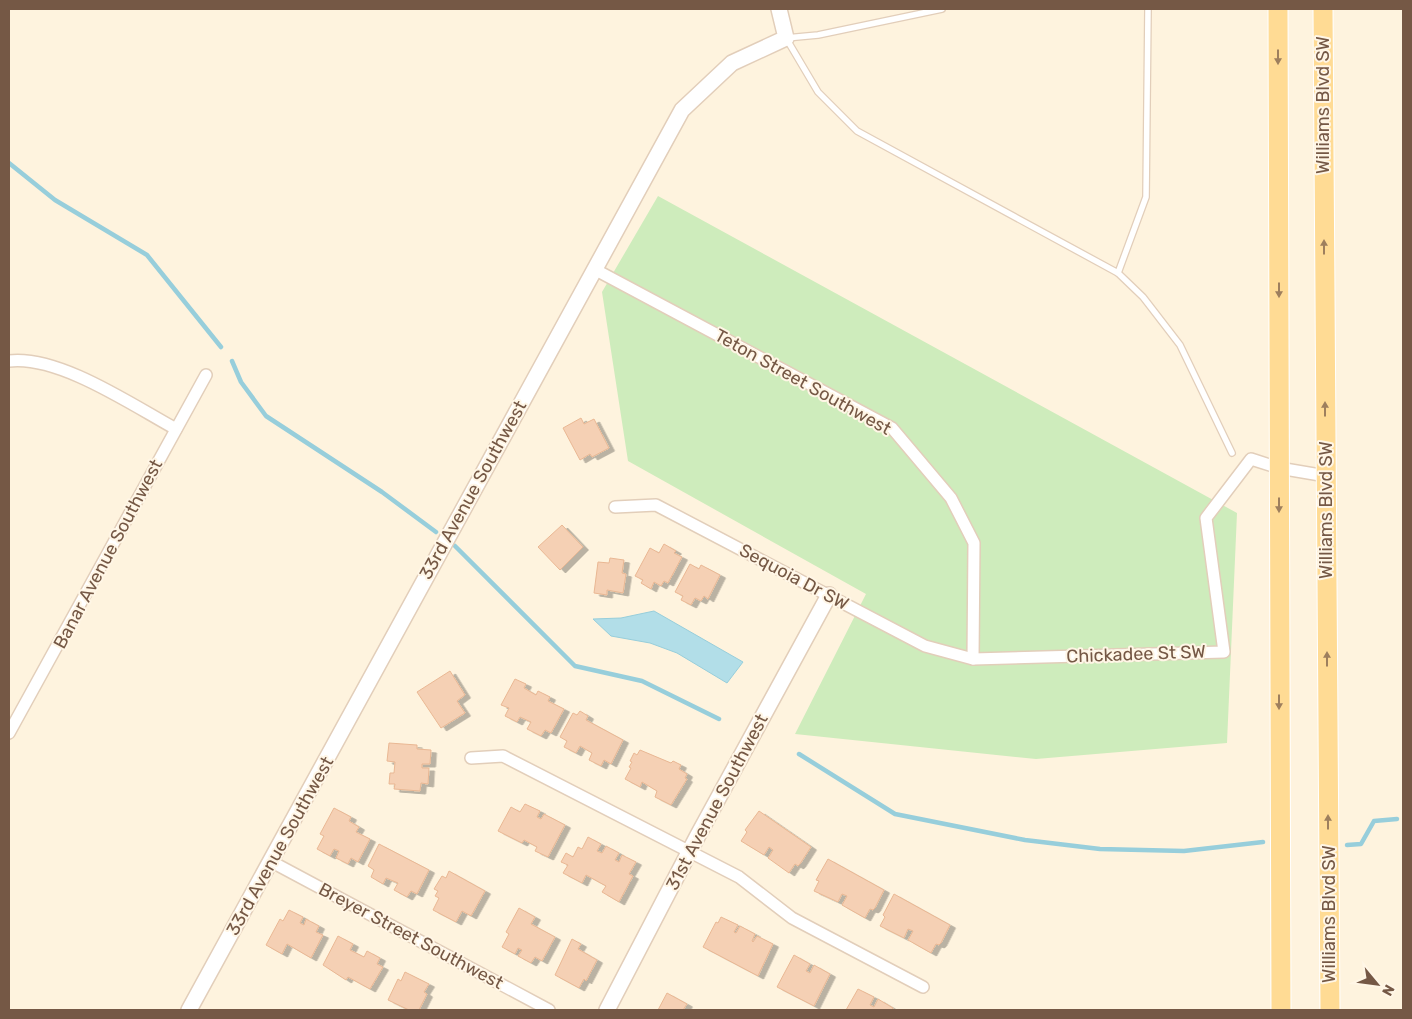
<svg xmlns="http://www.w3.org/2000/svg" width="1412" height="1019" font-family="Rubik,sans-serif">
	<style>
		.green { fill: #ceecbc }
		.water { fill: #b2dee8; stroke: #97cedb }
		.lines { fill: none; stroke-linecap: round; stroke-linejoin: round }
		.stream { stroke: #97cedb; stroke-width: 4.5 }
		.building { fill: #f5d0b4; stroke: #e9b793; filter: url(#shadow) }
		.service-casing { stroke: #e2ceba; stroke-width: 8 }
		.minor-casing { stroke: #e2ceba; stroke-width: 14 }
		.tertiary-casing { stroke: #e2ceba; stroke-width: 18 }
		.primary-casing { stroke: #fff; stroke-width: 21 }
		.service { stroke: #fff; stroke-width: 5.5 }
		.minor { stroke: #fff; stroke-width: 11 }
		.tertiary { stroke: #fff; stroke-width: 15 }
		.primary { stroke: #ffdb94; stroke-width: 19 }
		.oneway { fill: #9e7f5d }
		.labels { text-anchor: middle; stroke-width: 4; stroke-linejoin: round; paint-order: stroke }
		.street-label { font-size: 18px; fill: #755845; stroke: #fff6e6 }
	</style>
	<defs>
		<filter id="shadow"><feDropShadow dx="5.5" dy="3" stdDeviation="0" flood-color="#0004"/></filter>
	</defs>
	<rect width="100%" height="100%" fill="#fef3de"/>
	<path class="green" d="M658 196 1237 513 1227 743 1036 759 795 734 866 594 628 461 602 292Z"/>
	<path class="water" d="M654 611 743 662 727 683 677 653 650 643 611 636 593 619 621 618Z"/>
	<g class="lines">
		<g class="stream">
			<path d="M9 163 55 200 147 255 221 347"/>
			<path d="M232 361 241 382 266 416 382 492 436 532"/>
			<path d="M455 546 575 666 642 681 719 719"/>
			<path d="M799 754 895 814 1025 840 1100 849 1184 851 1263 842"/>
			<path d="M1347 845 1361 844 1374 821 1397 819"/>
		</g>
	</g>
	<g class="building">
		<path d="M581 418 584 424 594 419 609 448 592 457 590 454 580 460 563 428Z"/>
		<path d="M562 525 583 547 560 570 538 547Z"/>
		<path d="M664 544 676 551 674 553 682 557 668 583 664 581 661 586 654 582 651 589 641 583 643 580 635 576 650 548 659 553Z"/>
		<path d="M610 558 624 560 622 573 626 574 623 593 607 590V595L594 593 598 562 609 563Z"/>
		<path d="M690 564 699 569 701 565 720 575 708 599 704 596 701 601 695 598 691 605 681 600 683 596 675 592Z"/>
		<path d="M450 671 465 695 457 701 465 713 441 728 417 692Z"/>
		<path d="M515 679 526 684 524 688 536 695 538 691 550 697 548 701 564 709 551 733 545 730 541 736 527 729 531 722 520 717 517 722 505 716 509 708 501 705Z"/>
		<path d="M580 711 588 716 586 720 623 740 611 764 604 760 601 766 589 760 592 753 580 746 576 753 564 747 567 741 560 737 573 713 577 715Z"/>
		<path d="M389 743 417 745V749L431 750 430 764H422V768H429L428 784 421 783 420 791 394 789 395 784H389L390 773H394L395 762 387 761Z"/>
		<path d="M640 750 671 763 673 761 681 765 679 769 687 774 685 778 687 779 671 805 655 797 657 791 642 782 640 787 625 779 631 768 629 767 632 762 630 761 634 753 637 755Z"/>
		<path d="M525 804 540 811 537 817 541 819 544 814 565 825 548 857 535 851 537 847 524 840 522 843 498 831 511 807 520 812Z"/>
		<path d="M334 808 351 817 349 821 359 827 356 832 370 839 358 862 351 858 348 864 336 858 339 851 334 849 330 856 317 849 324 836 320 834Z"/>
		<path d="M759 811 811 847 800 864 798 866 795 864 789 873 768 858 773 850 769 847 764 855 741 841 747 832 745 830Z"/>
		<path d="M588 837 601 844 597 851 602 853 606 846 619 853 615 860 619 862 622 855 636 862 629 874 633 876 619 902 602 892 606 886 586 875 582 883 563 873 568 865 561 862 566 853 573 857 578 847 582 849Z"/>
		<path d="M379 844 429 870 417 894 411 891 407 897 394 890 398 883 386 878 383 884 371 877 374 870 368 866Z"/>
		<path d="M828 859 884 890 875 908 873 910 870 909 865 918 842 905 847 896 842 894 838 902 814 891 819 881 816 880Z"/>
		<path d="M449 871 485 891 471 916 462 911 456 922 433 910 439 898 435 896 438 891 434 889 442 876 446 878Z"/>
		<path d="M894 894 950 925 941 943 939 945 936 944 931 953 908 940 913 931 908 929 904 938 880 926 885 917 883 915Z"/>
		<path d="M519 908 535 917 531 924 555 937 542 961 535 957 531 963 518 956 522 950 518 948 515 954 502 947 509 934 506 932Z"/>
		<path d="M289 910 303 917 300 923 304 925 306 919 319 926 316 932 323 935 311 958 287 944 282 954 266 945 280 919 283 921Z"/>
		<path d="M721 917 738 925 734 932 736 933 740 926 755 934 752 941 753 942 757 936 773 944 758 976 703 947 716 922 718 923Z"/>
		<path d="M338 936 353 944 350 950 364 957 367 951 380 958 377 964 383 967 370 989 348 977 346 980 323 965Z"/>
		<path d="M572 939 581 944 578 949 597 960 586 981 584 979 579 988 555 975Z"/>
		<path d="M794 955 810 964 806 971 810 973 814 965 830 974 814 1006 777 987Z"/>
		<path d="M405 972 429 984 424 992 427 994 419 1010H409L388 1000 398 979 401 981Z"/>
		<path d="M858 989 874 997 870 1005 874 1007 878 999 893 1008 892 1010H846Z"/>
		<path d="M667 993 687 1004 683 1010H658Z"/>
	</g>
	<g class="lines">
		<defs>
			<g id="service">
				<path d="M942 9 818 35 786 38 818 92 857 131 1118 273 1146 197 1148 9"/>
				<path d="M1118 273 1143 297 1180 345 1232 453"/>
			</g>
			<g id="minor">
				<path d="M594 269 892 428 951 498 974 543 973 659"/>
				<path d="M9 361C59 355 132 405 176 429"/>
				<path d="M615 507 656 505 925 646 973 659 1224 652 1206 518 1251 459 1279 468 1326 476"/>
				<path d="M9 733 206 375"/>
				<path d="M471 758 503 756 739 877 792 918 923 987"/>
				<path d="M272 862 549 1010"/>
			</g>
			<g id="tertiary">
				<path d="M189 1010 682 110 732 63 786 38 779 9"/>
				<path d="M607 1010 697 837 829 595"/>
			</g>
			<g id="primary">
				<path d="M1278 9 1281 1010"/>
				<path d="M1323 9 1330 1010"/>
			</g>
		</defs>
		<use href="#service" class="service-casing"/>
		<use href="#minor" class="minor-casing"/>
		<use href="#tertiary" class="tertiary-casing"/>
		<use href="#primary" class="primary-casing"/>
		<use href="#service" class="service"/>
		<use href="#minor" class="minor"/>
		<use href="#tertiary" class="tertiary"/>
		<use href="#primary" class="primary"/>
	</g>
	<defs><path id="oneway-solid" d="M-6-.8H1V-3.2L6.5 0L1 3.2V.8H-6Z" transform="scale(1.25)"/></defs>
	<g class="oneway">
		<use href="#oneway-solid" transform="translate(1278 57) rotate(90)"/>
		<use href="#oneway-solid" transform="translate(1324 247) rotate(-90)"/>
		<use href="#oneway-solid" transform="translate(1279 290) rotate(90)"/>
		<use href="#oneway-solid" transform="translate(1325 409) rotate(-90)"/>
		<use href="#oneway-solid" transform="translate(1279 505) rotate(90)"/>
		<use href="#oneway-solid" transform="translate(1327 659) rotate(-90)"/>
		<use href="#oneway-solid" transform="translate(1279 702) rotate(90)"/>
		<use href="#oneway-solid" transform="translate(1328 822) rotate(-90)"/>
	</g>
	<g class="labels">
		<g class="street-label">
			<text transform="translate(1323 105) rotate(-90)" y="6">Williams Blvd SW</text>
			<text transform="translate(803 382) rotate(29)" y="6">Teton Street Southwest</text>
			<text transform="translate(473 490) rotate(-61)" y="6">33rd Avenue Southwest</text>
			<text transform="translate(1326 510) rotate(-90)" y="6">Williams Blvd SW</text>
			<text transform="translate(108 554) rotate(-62)" y="6">Banar Avenue Southwest</text>
			<text transform="translate(794 577) rotate(28)" y="6">Sequoia Dr SW</text>
			<text transform="translate(1136 654) rotate(-2)" y="6">Chickadee St SW</text>
			<text transform="translate(717 802) rotate(-62)" y="6">31st Avenue Southwest</text>
			<text transform="translate(280 846) rotate(-61)" y="6">33rd Avenue Southwest</text>
			<text transform="translate(1329 914) rotate(-90)" y="6">Williams Blvd SW</text>
			<text transform="translate(411 936) rotate(28)" y="6">Breyer Street Southwest</text>
		</g>
	</g>
	<rect width="1412" height="1019" fill="none" stroke="#755845" stroke-width="20"/>
	<g transform="translate(1377 984) rotate(119)" stroke="#fff6e6" stroke-width="4" paint-order="stroke">
	<path d="M0-4L9 19L0 12L-9 19Z" fill="#755845"/>
	<text y="-8" font-size="14" font-weight="bold" text-anchor="middle" fill="#755845">N</text>
	</g>
</svg>
